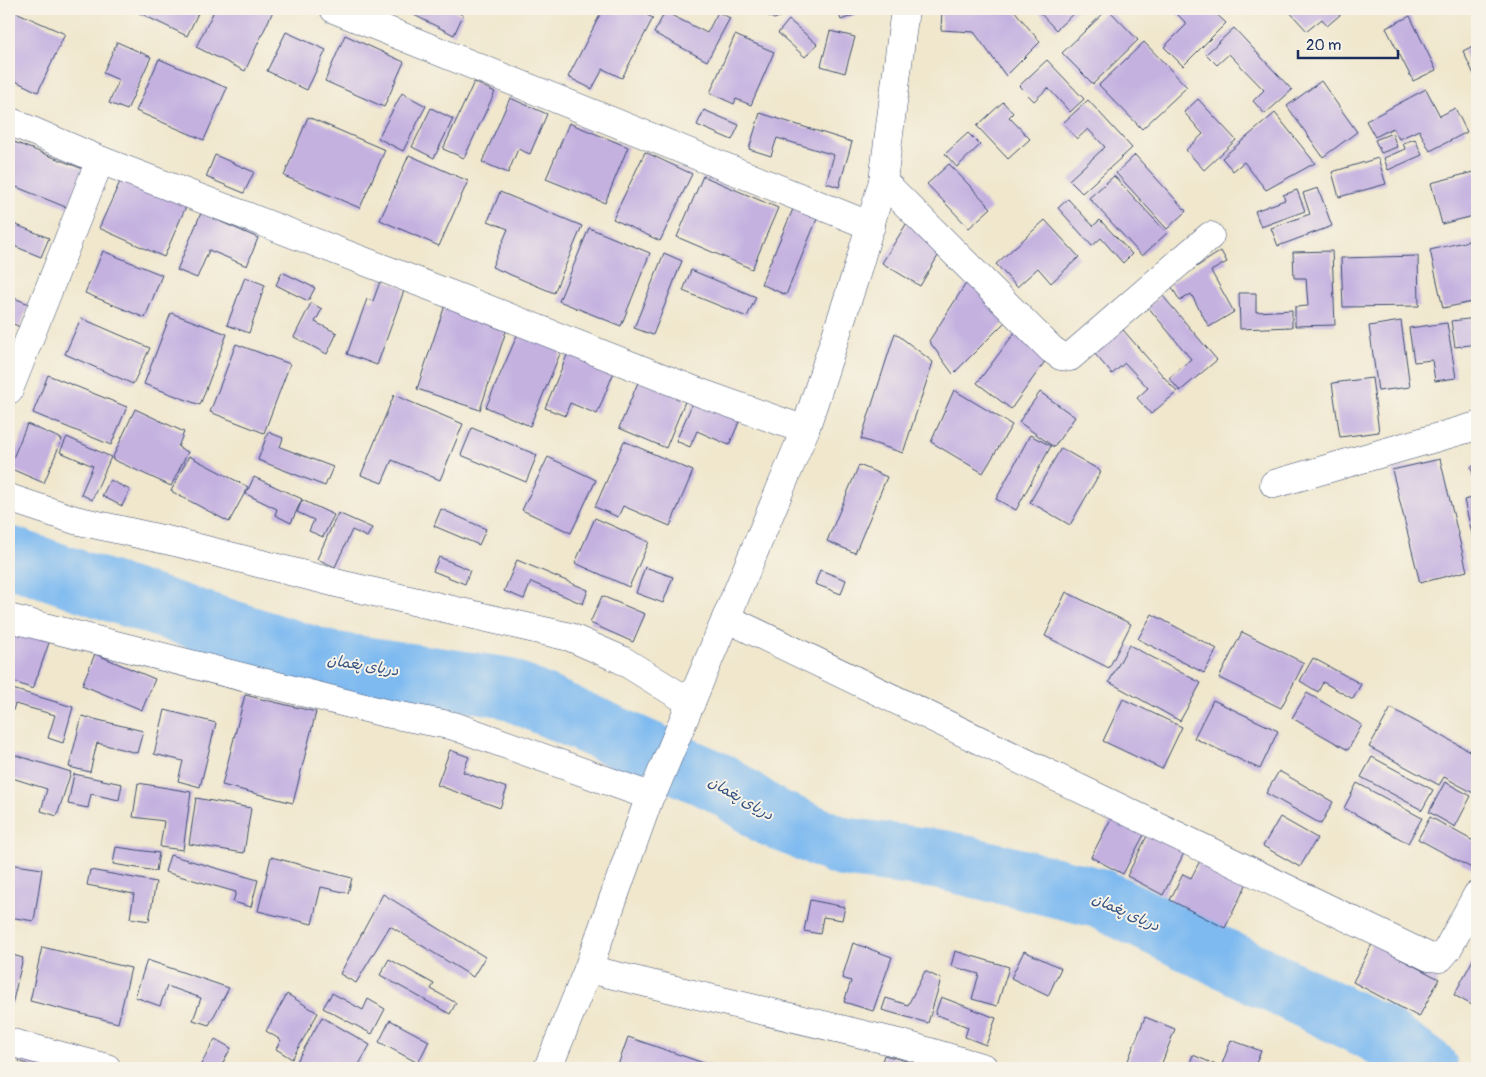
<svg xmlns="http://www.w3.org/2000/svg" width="1486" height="1077" font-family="Pangolin,'Playpen Sans Arabic',sans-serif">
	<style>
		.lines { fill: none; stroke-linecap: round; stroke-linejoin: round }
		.river { stroke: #7ebaf0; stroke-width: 60 }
		.building { fill: #c4b1e0 }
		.minor-casing { stroke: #3b4b6f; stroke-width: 29 }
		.minor { stroke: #fff; stroke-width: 28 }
		.labels { text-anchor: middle; stroke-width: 4; stroke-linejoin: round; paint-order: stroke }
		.water-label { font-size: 15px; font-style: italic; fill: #345282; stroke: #f7f3e8 }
	</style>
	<rect width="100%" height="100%" fill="#f7f3e8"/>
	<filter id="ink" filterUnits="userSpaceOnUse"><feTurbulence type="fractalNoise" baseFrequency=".02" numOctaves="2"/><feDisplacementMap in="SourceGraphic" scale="10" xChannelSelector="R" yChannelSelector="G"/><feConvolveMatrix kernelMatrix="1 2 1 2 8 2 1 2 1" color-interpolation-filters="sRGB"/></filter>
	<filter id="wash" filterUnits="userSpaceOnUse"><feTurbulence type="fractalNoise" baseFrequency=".0096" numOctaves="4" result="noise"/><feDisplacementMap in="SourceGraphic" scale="20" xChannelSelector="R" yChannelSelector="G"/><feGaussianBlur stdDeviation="1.12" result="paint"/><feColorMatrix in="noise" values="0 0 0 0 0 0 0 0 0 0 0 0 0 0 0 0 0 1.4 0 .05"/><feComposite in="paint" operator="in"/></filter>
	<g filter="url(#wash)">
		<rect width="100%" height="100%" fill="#f0e7cd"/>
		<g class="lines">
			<path class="river" d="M9 556 121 595 328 661 504 687 722 784 769 816 842 847 943 860 1099 898 1375 1032 1428 1068"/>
		</g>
		<g id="blocks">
			<g class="building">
				<path d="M9 9 65 34 38 92 9 78Z"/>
				<path d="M131 9H200L187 36Z"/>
				<path d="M215 9H274L245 71 196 47Z"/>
				<path d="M414 9H450L463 15 454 35 412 14Z"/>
				<path d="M603 9H634L653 18 622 78 603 69 592 89 568 77Z"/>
				<path d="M756 9H801L774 19Z"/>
				<path d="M837 9H858L857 14 841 20Z"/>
				<path d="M942 9H1013L1040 42 1006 76 974 32 941 30Z"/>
				<path d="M1039 9H1078L1056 30 1037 10Z"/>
				<path d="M1108 9 1138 40 1093 84 1062 53Z"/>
				<path d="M1172 9H1211L1226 23 1183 66 1164 47 1187 24Z"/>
				<path d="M1281 9H1347L1327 26 1322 19 1307 31 1287 9 1284 12Z"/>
				<path d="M665 12 707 33 718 12 730 18 707 61 654 33Z"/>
				<path d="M1410 16 1436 70 1413 81 1386 28Z"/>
				<path d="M789 20 817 44 805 57 778 33Z"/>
				<path d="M1234 28 1292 90 1265 114 1253 101 1264 90 1229 54 1217 65 1206 54Z"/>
				<path d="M830 31 855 37 845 73 821 66Z"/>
				<path d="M286 32 326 50 307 90 267 71Z"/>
				<path d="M345 35 404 62 384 107 325 81Z"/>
				<path d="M735 35 774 52 751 105 736 99 734 104 710 93Z"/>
				<path d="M117 42 151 57 127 110 109 103 119 80 103 73Z"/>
				<path d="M1144 42 1187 87 1142 129 1099 85Z"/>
				<path d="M1477 44V81L1463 51Z"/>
				<path d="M159 59 227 88 204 140 136 111Z"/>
				<path d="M1047 60 1084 99 1070 112 1048 88 1034 101 1019 86Z"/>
				<path d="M1321 81 1357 132 1323 157 1287 106Z"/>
				<path d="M474 82 495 92 464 158 443 149Z"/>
				<path d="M1426 89 1440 116 1455 108 1467 132 1430 151 1419 130 1399 139 1393 128 1375 137 1366 121Z"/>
				<path d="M402 93 426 106 403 151 378 138Z"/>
				<path d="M510 98 547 114 530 154 518 149 508 173 482 162Z"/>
				<path d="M1198 99 1236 140 1204 170 1186 150 1203 134 1184 112Z"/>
				<path d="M1088 100 1132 148 1082 193 1069 180 1105 147 1088 129 1077 139 1063 123Z"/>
				<path d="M1003 102 1013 113 1009 117 1030 139 1008 159 977 126Z"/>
				<path d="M431 108 453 119 434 158 412 147Z"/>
				<path d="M704 110 739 125 732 140 697 125Z"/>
				<path d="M760 113 852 142 839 187 826 183 834 155 777 138 771 156 749 149Z"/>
				<path d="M1275 113 1315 163 1266 190 1244 162 1233 171 1222 158Z"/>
				<path d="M308 117 385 150 360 208 284 176Z"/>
				<path d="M569 123 628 147 605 203 546 179Z"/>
				<path d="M968 133 980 145 957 167 945 154Z"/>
				<path d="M1392 133 1397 147 1381 153 1375 140Z"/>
				<path d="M1415 139 1422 155 1388 170 1384 158 1405 149 1403 143Z"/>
				<path d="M9 140 83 169 68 208 9 184Z"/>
				<path d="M645 152 692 174 660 241 613 219Z"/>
				<path d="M215 155 254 172 244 193 206 177Z"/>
				<path d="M409 155 468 181 439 246 380 220Z"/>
				<path d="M1135 155 1186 211 1167 229 1116 173Z"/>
				<path d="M1378 158 1386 184 1339 197 1332 172Z"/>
				<path d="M949 164 991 208 969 228 927 184Z"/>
				<path d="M1477 171V215L1442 224 1431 183Z"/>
				<path d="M123 175 187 204 164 257 99 228Z"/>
				<path d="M703 176 778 208 752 269 677 237Z"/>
				<path d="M1114 176 1167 233 1142 256 1089 198Z"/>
				<path d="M1318 188 1332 226 1278 246 1271 228 1310 214 1303 193Z"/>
				<path d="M1297 190 1305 211 1261 227 1255 211 1285 200 1283 195Z"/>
				<path d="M500 192 582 226 554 293 492 267 508 229 488 221Z"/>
				<path d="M1068 199 1093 226 1100 220 1132 254 1123 263 1101 238 1092 246 1058 208Z"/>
				<path d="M793 209 817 219 786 295 761 284Z"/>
				<path d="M201 213 258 238 247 266 209 250 197 278 177 270Z"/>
				<path d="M1045 220 1079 257 1051 283 1038 268 1017 287 996 264Z"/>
				<path d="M908 221 941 251 920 286 882 263Z"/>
				<path d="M9 222 49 238 41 257 9 244Z"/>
				<path d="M589 228 650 253 621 326 559 301Z"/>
				<path d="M1477 239V301L1443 308 1430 250Z"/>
				<path d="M103 251 162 275 145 318 85 293Z"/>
				<path d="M1221 251 1227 262 1211 271 1234 312 1209 327 1191 294 1180 301 1170 284Z"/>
				<path d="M1332 251 1335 325 1295 326V307L1308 306 1306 278H1294L1293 252Z"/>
				<path d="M664 253 682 261 653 335 634 328Z"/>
				<path d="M1418 256 1419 306 1343 307 1341 258Z"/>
				<path d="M691 270 756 297 747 317 683 291Z"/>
				<path d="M282 272 315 288 308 301 276 285Z"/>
				<path d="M245 277 265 285 249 333 227 325Z"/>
				<path d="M381 279 405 288 377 365 347 354 367 299 373 301Z"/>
				<path d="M969 279 1007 320 953 374 929 341Z"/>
				<path d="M1239 293H1256V312L1292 310V327L1240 329Z"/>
				<path d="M1162 295 1217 360 1180 391 1169 378 1191 359 1148 307Z"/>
				<path d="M9 296 29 304 20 327 9 322Z"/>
				<path d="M311 303 322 309 315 322 337 333 327 354 294 337Z"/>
				<path d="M445 305 508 325 480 410 417 389Z"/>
				<path d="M171 313 227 334 200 405 144 384Z"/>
				<path d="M81 318 150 348 133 384 65 354Z"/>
				<path d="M1477 318V344L1455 347 1451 321Z"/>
				<path d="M1401 321 1410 387 1378 391 1369 326Z"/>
				<path d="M1117 323 1177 392 1151 414 1137 398 1148 388 1125 363 1112 374 1089 347Z"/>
				<path d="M1447 323 1456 378 1435 381 1432 360 1414 362 1409 328Z"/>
				<path d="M519 331 562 349 530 426 486 407Z"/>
				<path d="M1016 331 1046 360 1011 409 977 383Z"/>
				<path d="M895 333 933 362 903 453 861 439Z"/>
				<path d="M9 340 17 344 9 362Z"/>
				<path d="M236 344 290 364 264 433 210 412Z"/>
				<path d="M568 353 614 372 597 414 570 403 565 416 545 408Z"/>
				<path d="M48 375 127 407 111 445 33 413Z"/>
				<path d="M1372 378 1379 432 1340 437 1332 383Z"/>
				<path d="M639 380 686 399 666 448 619 428Z"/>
				<path d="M954 390 1012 425 983 473 931 442Z"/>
				<path d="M1040 392 1075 417 1054 447 1019 422Z"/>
				<path d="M394 395 463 424 440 480 392 460 382 483 361 475Z"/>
				<path d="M694 400 740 420 729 445 697 431 690 447 676 441Z"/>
				<path d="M135 409 184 432 178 447 188 452 171 486 112 459Z"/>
				<path d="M27 424 62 439 44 483 9 468Z"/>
				<path d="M472 428 537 455 526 482 461 455Z"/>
				<path d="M268 432 283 438 280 447 333 467 325 486 258 460Z"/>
				<path d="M1030 435 1051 446 1016 510 996 499Z"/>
				<path d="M67 437 111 457 92 500 81 494 93 466 60 452Z"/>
				<path d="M624 441 693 471 670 526 623 506 618 517 595 507Z"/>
				<path d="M1061 448 1101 471 1070 525 1030 502Z"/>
				<path d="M189 456 248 487 229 522 171 491Z"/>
				<path d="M548 457 596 480 571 533 522 510Z"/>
				<path d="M1440 459 1467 571 1420 583 1392 470Z"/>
				<path d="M859 465 887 477 855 553 827 541Z"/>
				<path d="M1477 465V489L1471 467Z"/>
				<path d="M254 477 302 499 291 523 275 515 277 509 246 494Z"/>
				<path d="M110 480 130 490 122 506 102 496Z"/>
				<path d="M1477 497V541L1474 542 1464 500Z"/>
				<path d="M302 500 334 515 323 537 309 531 314 520 297 512Z"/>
				<path d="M441 509 486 529 479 545 434 526Z"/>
				<path d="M338 513 372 528 367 537 352 530 335 567 317 559Z"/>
				<path d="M595 518 649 542 629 587 575 563Z"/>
				<path d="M439 557 470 570 465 584 433 571Z"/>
				<path d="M517 560 588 590 583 604 531 582 524 599 504 591Z"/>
				<path d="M645 567 673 577 663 603 636 593Z"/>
				<path d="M820 570 846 580 841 594 815 584Z"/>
				<path d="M1066 592 1131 624 1109 668 1045 636Z"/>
				<path d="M602 596 645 614 633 642 590 623Z"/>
				<path d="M1152 614 1217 649 1204 673 1138 639Z"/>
				<path d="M17 625 51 637 33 689 9 680V649Z"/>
				<path d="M1242 632 1304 663 1281 708 1219 678Z"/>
				<path d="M1129 645 1201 683 1180 721 1109 682Z"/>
				<path d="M95 654 155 679 142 710 82 685Z"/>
				<path d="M1313 658 1361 684 1353 699 1323 682 1318 692 1300 681Z"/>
				<path d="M9 688 73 707 63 743 48 738 55 715 15 704 9 722Z"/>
				<path d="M1307 693 1362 725 1348 750 1292 718Z"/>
				<path d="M245 695 316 712 293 803 222 785Z"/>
				<path d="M1123 699 1182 727 1162 769 1103 741Z"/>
				<path d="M1213 700 1278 731 1260 769 1194 738Z"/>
				<path d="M1391 708 1477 755V795L1444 777 1439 785 1369 747Z"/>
				<path d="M165 710 216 723 200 787 178 781 183 761 154 754Z"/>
				<path d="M82 716 143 731 137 753 97 743 90 772 69 767Z"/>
				<path d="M450 750 469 757 463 772 507 788 500 808 437 785Z"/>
				<path d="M9 753 71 772 57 816 41 811 47 789 9 777Z"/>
				<path d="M1372 757 1433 790 1422 810 1361 777Z"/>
				<path d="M1279 771 1333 802 1321 824 1266 793Z"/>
				<path d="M74 774 122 784 119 800 91 794 88 808 68 804Z"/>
				<path d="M1445 782 1471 796 1455 827 1429 812Z"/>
				<path d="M138 783 191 792 183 850 160 847 164 821 133 817Z"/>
				<path d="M1357 783 1422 818 1408 843 1344 808Z"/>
				<path d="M196 798 251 808 244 853 189 844Z"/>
				<path d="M1114 813 1147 829 1123 874 1091 857Z"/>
				<path d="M1280 817 1317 838 1300 867 1263 846Z"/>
				<path d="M1430 817 1477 843V871L1418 839Z"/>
				<path d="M1150 830 1186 849 1163 895 1127 876Z"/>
				<path d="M116 847 159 853 156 871 113 864Z"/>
				<path d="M170 855 258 880 251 907 233 902 236 892 165 872Z"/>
				<path d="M271 857 352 878 348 893 321 887 312 924 258 911Z"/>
				<path d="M1202 857 1248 881 1225 928 1170 900 1183 874 1191 878Z"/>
				<path d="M9 864 42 869 34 921 9 917Z"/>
				<path d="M90 870 156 882 149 921 130 918 134 894 87 885Z"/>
				<path d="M383 894 485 957 473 977 390 926 356 983 340 974Z"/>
				<path d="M810 900 845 907 842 920 823 917 820 934 804 931Z"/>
				<path d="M853 943 892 957 873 1011 844 1002 851 981 842 978Z"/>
				<path d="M1372 944 1439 979 1419 1017 1353 982Z"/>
				<path d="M42 947 131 968 118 1023 30 1001Z"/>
				<path d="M955 951 1009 967 997 1006 972 999 979 974 951 966Z"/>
				<path d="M1024 951 1061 968 1048 996 1011 978Z"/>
				<path d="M1477 952V1008L1454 995Z"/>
				<path d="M9 954 23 958 12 1005 9 1003Z"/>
				<path d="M389 959 434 984 431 989 456 1003 450 1014 380 975Z"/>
				<path d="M147 960 229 988 209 1025 193 1020 201 998 167 986 160 1006 135 997Z"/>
				<path d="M925 971 941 979 928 1023 882 1010 886 998 908 1005Z"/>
				<path d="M332 993 363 1010 368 999 385 1009 372 1034 323 1008Z"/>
				<path d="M287 994 318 1013 292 1059 276 1049 281 1040 266 1031Z"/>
				<path d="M941 997 996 1018 986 1045 965 1037 968 1027 935 1014Z"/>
				<path d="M322 1017 370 1045 357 1068H293Z"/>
				<path d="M1145 1017 1175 1029 1160 1068H1125Z"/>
				<path d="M390 1020 429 1041 418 1063 379 1042Z"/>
				<path d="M628 1037 718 1068H617Z"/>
				<path d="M215 1039 231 1048 220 1068H199Z"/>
				<path d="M1231 1040 1261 1051 1254 1068H1188L1193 1055 1221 1067Z"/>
				<path d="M22 1054 59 1068H36L19 1061Z"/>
				<path d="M884 1055 933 1068H880Z"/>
			</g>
		</g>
	</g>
	<g filter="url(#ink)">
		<use href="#blocks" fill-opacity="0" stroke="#3b4b6f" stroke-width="1"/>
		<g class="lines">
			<defs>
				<g id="minor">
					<path d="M334 9 871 226"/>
					<path d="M9 121 100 160 455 296 701 393 805 430"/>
					<path d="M883 181 1051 349 1061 356 1070 357 1210 236"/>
					<path d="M9 390 100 160"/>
					<path d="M1274 484 1477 426"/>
					<path d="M9 498 75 520 175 542 348 586 570 637 622 660 691 703"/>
					<path d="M9 618 385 713 454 726 650 796"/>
					<path d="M726 618 1429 957 1440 958 1447 950 1477 895"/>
					<path d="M588 969 899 1043 984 1068"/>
					<path d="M9 1042 107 1068"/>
					<path d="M548 1068 588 969 650 796 655 788 805 430 856 274 883 181 905 9"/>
				</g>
			</defs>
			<use href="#minor" class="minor-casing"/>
			<use href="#minor" class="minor"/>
		</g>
	</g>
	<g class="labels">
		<g class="water-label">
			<text transform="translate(363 665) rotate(9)" y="5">دریای پغمان</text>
			<text transform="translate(741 798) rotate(30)" y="5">دریای پغمان</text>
			<text transform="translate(1126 912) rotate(24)" y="5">دریای پغمان</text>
		</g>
	</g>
	<rect width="1486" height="1077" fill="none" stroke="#f7f3e8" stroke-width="30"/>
	<path d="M1298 50v8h100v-8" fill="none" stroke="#1b2f5e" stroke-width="2.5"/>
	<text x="1306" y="50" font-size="15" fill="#1b2f5e" stroke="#f7f3e8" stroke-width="4" paint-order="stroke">20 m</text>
</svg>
